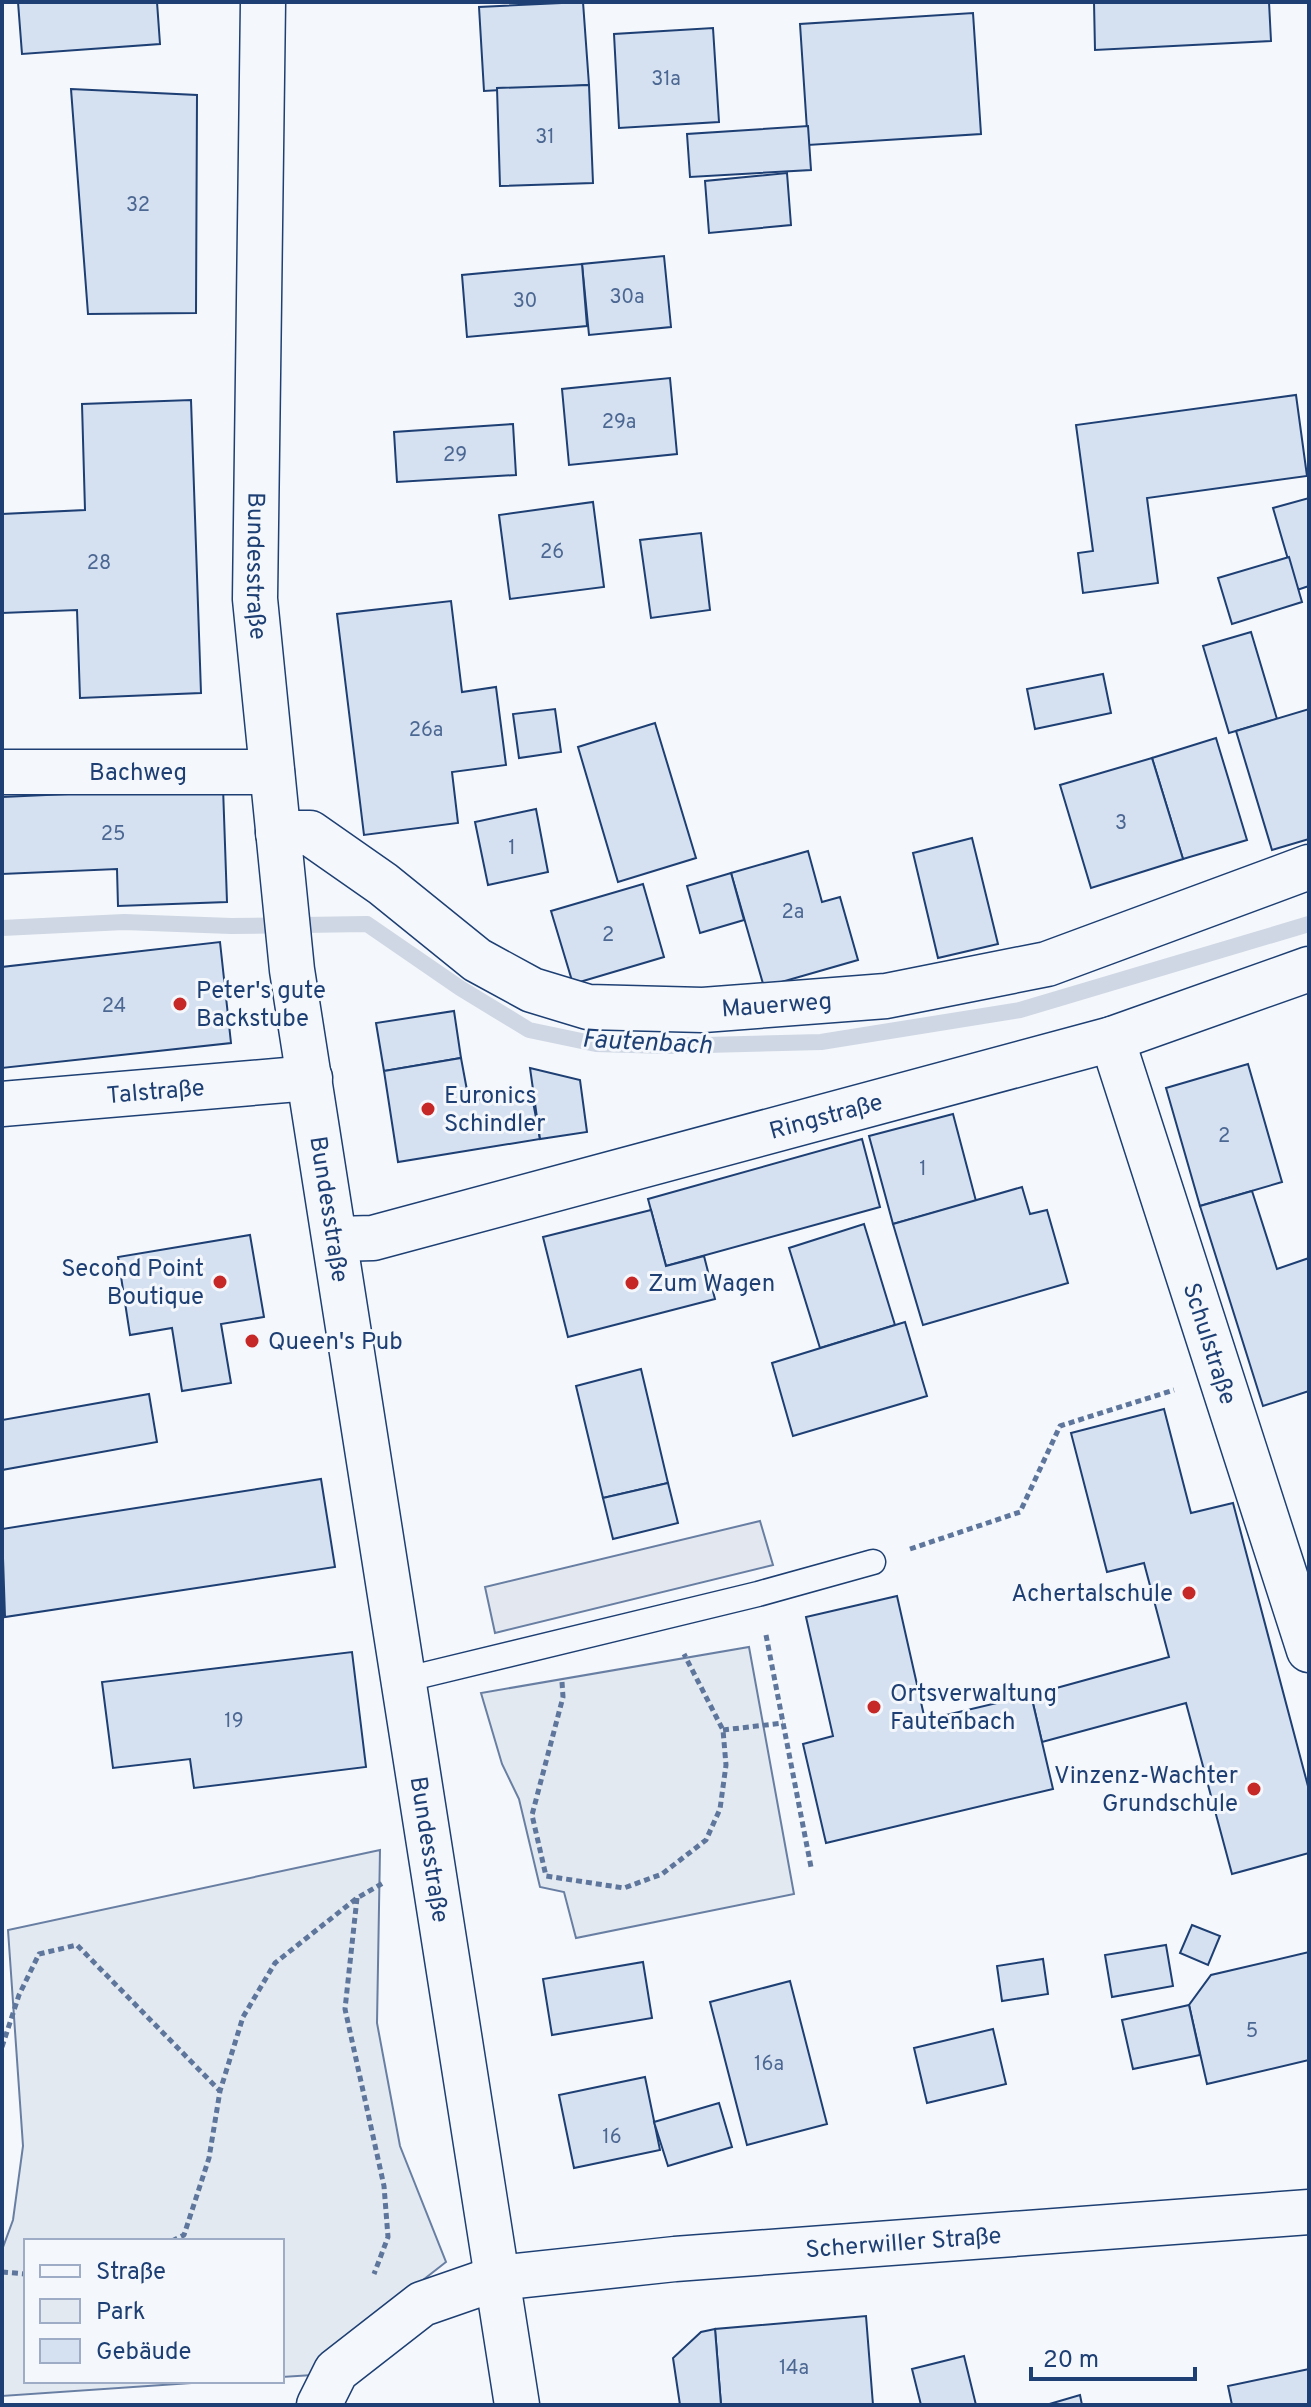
<svg xmlns="http://www.w3.org/2000/svg" width="1311" height="2407" font-family="Overpass,sans-serif">
	<style>
		.green { fill: #e3e9f0; stroke: #687fa3; stroke-width: 2 }
		.parking { fill: #e3e8f0; stroke: #687fa3; stroke-width: 2 }
		.lines { fill: none; stroke-linecap: round; stroke-linejoin: round }
		.stream { stroke: #cfd7e4; stroke-width: 16 }
		.building { fill: #d5e0f0; stroke: #1d3f73; stroke-width: 2 }
		.service-casing { stroke: #1d3f73; stroke-width: 27 }
		.minor-casing { stroke: #1d3f73; stroke-width: 47 }
		.tertiary-casing { stroke: #1d3f73; stroke-width: 47 }
		.primary-casing { stroke: #1d3f73; stroke-width: 47 }
		.path { stroke: #5e769c; stroke-width: 5; stroke-dasharray: 6 4; stroke-linecap: butt }
		.service { stroke: #f4f7fb; stroke-width: 24 }
		.minor { stroke: #f4f7fb; stroke-width: 44 }
		.tertiary { stroke: #f4f7fb; stroke-width: 44 }
		.primary { stroke: #f4f7fb; stroke-width: 44 }
		.poi-dot { fill: #c62828; stroke: #f4f7fb; stroke-width: 3 }
		.labels { text-anchor: middle; stroke-width: 6; stroke-linejoin: round; paint-order: stroke }
		.number-label { font-size: 20px; fill: #4b6792 }
		.street-label { font-size: 24px; fill: #1d3f73; stroke: #f4f7fb }
		.poi-label { font-size: 24px; fill: #1d3f73; stroke: #f4f7fb; text-anchor: start }
		.water-label { font-size: 26px; font-style: italic; fill: #1d3f73; stroke: #f4f7fb }
	</style>
	<rect width="100%" height="100%" fill="#f4f7fb"/>
	<g class="green">
		<path d="M749 1647 794 1894 576 1938 564 1892 540 1887 519 1799 502 1764 481 1693Z"/>
		<path d="M380 1850 377 2023 400 2146 446 2262 391 2305 313 2375 282 2377V2241H26V2381H221L2 2396V2250L13 2220 23 2146 8 1930Z"/>
	</g>
	<path class="parking" d="M760 1521 773 1565 495 1633 485 1587Z"/>
	<g class="lines">
		<path class="stream" d="M2 928 124 922 231 926 367 924 460 988 529 1030 596 1044 667 1046 821 1042 1020 1010 1309 924"/>
	</g>
	<g class="building">
		<path d="M18 2H157L160 44 22 54Z"/>
		<path d="M583 2 589 85 484 91 479 7Z"/>
		<path d="M1094 2H1269L1271 41 1095 50Z"/>
		<path d="M973 13 981 134 808 145 800 24Z"/>
		<path d="M713 28 719 122 619 128 614 34Z"/>
		<path d="M589 85 593 183 500 186 497 88Z"/>
		<path d="M71 89 197 95 196 313 88 314Z"/>
		<path d="M808 126 811 170 690 177 687 134Z"/>
		<path d="M787 173 791 225 709 233 705 181Z"/>
		<path d="M664 256 671 327 589 335 582 264Z"/>
		<path d="M582 264 587 326 467 337 462 275Z"/>
		<path d="M670 378 677 454 569 465 562 389Z"/>
		<path d="M1296 395 1307 476 1147 498 1158 583 1083 593 1078 553 1093 551 1076 425Z"/>
		<path d="M191 400 201 693 80 698 77 610 2 613V514L85 510 82 404Z"/>
		<path d="M513 424 516 475 397 482 394 432Z"/>
		<path d="M1309 498V586L1297 590 1273 508Z"/>
		<path d="M593 502 604 587 510 599 499 515Z"/>
		<path d="M701 533 710 610 651 618 640 540Z"/>
		<path d="M1289 557 1302 602 1232 624 1218 578Z"/>
		<path d="M451 601 462 692 496 687 506 765 452 772 458 823 364 835 337 614Z"/>
		<path d="M1251 632 1277 719 1229 733 1203 646Z"/>
		<path d="M1103 674 1111 713 1035 729 1027 689Z"/>
		<path d="M555 709 561 752 519 758 513 714Z"/>
		<path d="M1309 709V839L1272 850 1236 731Z"/>
		<path d="M655 723 696 858 618 882 578 747Z"/>
		<path d="M1216 738 1247 840 1183 859 1152 758Z"/>
		<path d="M1152 758 1183 859 1091 888 1060 785Z"/>
		<path d="M223 787 227 902 118 906 117 869 2 874V797Z"/>
		<path d="M536 809 548 872 488 885 475 822Z"/>
		<path d="M972 838 998 944 938 958 913 853Z"/>
		<path d="M808 851 822 902 840 897 858 960 764 987 731 873Z"/>
		<path d="M731 873 744 920 700 933 687 886Z"/>
		<path d="M643 884 664 957 573 984 551 911Z"/>
		<path d="M220 942 231 1043 2 1068V967Z"/>
		<path d="M454 1011 461 1058 384 1071 376 1023Z"/>
		<path d="M461 1058 469 1101 531 1091 540 1139 398 1162 384 1071Z"/>
		<path d="M1248 1064 1282 1182 1200 1206 1166 1088Z"/>
		<path d="M530 1068 580 1080 587 1132 540 1139Z"/>
		<path d="M953 1114 976 1201 893 1224 869 1136Z"/>
		<path d="M862 1139 880 1207 666 1266 648 1199Z"/>
		<path d="M1022 1187 1030 1214 1047 1210 1068 1283 923 1325 893 1224Z"/>
		<path d="M1252 1191 1277 1269 1309 1258V1391L1263 1406 1200 1206Z"/>
		<path d="M651 1210 666 1266 704 1256 715 1299 568 1337 543 1237Z"/>
		<path d="M864 1224 895 1325 820 1348 789 1248Z"/>
		<path d="M250 1235 264 1317 221 1324 231 1383 182 1391 172 1328 130 1335 118 1257Z"/>
		<path d="M905 1322 927 1396 793 1436 772 1363Z"/>
		<path d="M641 1369 668 1483 603 1498 576 1386Z"/>
		<path d="M149 1394 157 1442 2 1470V1420Z"/>
		<path d="M1164 1409 1191 1513 1233 1503 1309 1790V1853L1232 1874 1186 1703 1042 1742 1031 1695 1169 1657 1144 1563 1107 1572 1071 1433Z"/>
		<path d="M321 1479 335 1567 5 1617 2 1529Z"/>
		<path d="M668 1483 678 1523 613 1539 603 1498Z"/>
		<path d="M897 1596 925 1720 1031 1695 1053 1789 826 1843 803 1744 833 1736 806 1617Z"/>
		<path d="M352 1652 366 1767 194 1788 190 1759 113 1768 102 1682Z"/>
		<path d="M1192 1925 1220 1936 1208 1965 1180 1953Z"/>
		<path d="M1166 1945 1173 1986 1112 1997 1105 1955Z"/>
		<path d="M1309 1952V2060L1207 2084 1189 2005 1211 1975Z"/>
		<path d="M1043 1959 1048 1994 1002 2001 997 1966Z"/>
		<path d="M643 1962 652 2018 552 2035 543 1979Z"/>
		<path d="M790 1981 827 2124 747 2145 710 2002Z"/>
		<path d="M1189 2005 1200 2055 1133 2069 1122 2020Z"/>
		<path d="M993 2029 1006 2084 927 2103 914 2048Z"/>
		<path d="M645 2077 660 2150 574 2168 559 2095Z"/>
		<path d="M719 2103 732 2147 668 2166 654 2122Z"/>
		<path d="M866 2316 873 2405H721L715 2329Z"/>
		<path d="M715 2329 721 2405H680L673 2358 701 2332Z"/>
		<path d="M964 2356 976 2405H921L912 2369Z"/>
		<path d="M1309 2369V2405H1232L1228 2386Z"/>
		<path d="M1080 2395 1082 2405H1046Z"/>
	</g>
	<g class="lines">
		<defs>
			<path id="service" d="M403 1680 758 1594 873 1562"/>
			<g id="minor">
				<path id="s1" d="M2 772H272"/>
				<path id="s2" d="M278 833H310L383 884 477 960 532 990 588 1007 703 1010 886 996 1047 964 1309 867"/>
				<path id="s3" d="M1112 1039 1309 1650"/>
				<path id="s4" d="M2 1104 310 1078"/>
				<path id="s5" d="M336 1239 373 1238 1112 1039 1309 969"/>
				<path d="M319 2405 336 2371 422 2304 497 2278"/>
			</g>
			<g id="tertiary">
				<path id="s6" d="M497 2278 675 2259 1309 2212"/>
			</g>
			<g id="primary">
				<path id="s7" d="M263 2 255 599 292 970 517 2405"/>
			</g>
		</defs>
		<use href="#service" class="service-casing"/>
		<use href="#minor" class="minor-casing"/>
		<use href="#tertiary" class="tertiary-casing"/>
		<use href="#primary" class="primary-casing"/>
		<g class="path">
			<path d="M910 1549 1020 1512 1060 1426 1174 1390"/>
			<path d="M766 1635 811 1867"/>
			<path d="M562 1682 563 1697 532 1815 546 1876 624 1888 662 1874 706 1840 720 1809 726 1765 723 1730 684 1654"/>
			<path d="M723 1730 783 1723"/>
			<path d="M357 1898 345 2009 384 2186 388 2237 374 2274"/>
			<path d="M2 2047 19 1995 39 1954 77 1945 220 2091"/>
			<path d="M172 2241 184 2235 209 2158 220 2091 243 2017 275 1963 357 1898 385 1882"/>
			<path d="M2 2272 26 2274"/>
		</g>
		<use href="#service" class="service"/>
		<use href="#minor" class="minor"/>
		<use href="#tertiary" class="tertiary"/>
		<use href="#primary" class="primary"/>
	</g>
	<g class="poi-dot">
		<circle cx="180" cy="1004" r="8"/>
		<circle cx="428" cy="1109" r="8"/>
		<circle cx="220" cy="1282" r="8"/>
		<circle cx="632" cy="1283" r="8"/>
		<circle cx="252" cy="1341" r="8"/>
		<circle cx="1189" cy="1593" r="8"/>
		<circle cx="874" cy="1707" r="8"/>
		<circle cx="1254" cy="1789" r="8"/>
	</g>
	<g class="labels">
		<g class="number-label">
			<text x="666" y="85">31a</text>
			<text x="545" y="143">31</text>
			<text x="138" y="211">32</text>
			<text x="627" y="303">30a</text>
			<text x="525" y="307">30</text>
			<text x="619" y="428">29a</text>
			<text x="455" y="461">29</text>
			<text x="552" y="558">26</text>
			<text x="99" y="569">28</text>
			<text x="426" y="736">26a</text>
			<text x="1121" y="829">3</text>
			<text x="113" y="840">25</text>
			<text x="512" y="854">1</text>
			<text x="793" y="918">2a</text>
			<text x="608" y="941">2</text>
			<text x="114" y="1012">24</text>
			<text x="1224" y="1142">2</text>
			<text x="923" y="1175">1</text>
			<text x="234" y="1727">19</text>
			<text x="1252" y="2037">5</text>
			<text x="769" y="2070">16a</text>
			<text x="612" y="2143">16</text>
			<text x="794" y="2374">14a</text>
		</g>
		<g class="street-label">
			<text dy="8" stroke="none"><textPath href="#s7" startOffset="564">Bundesstraße</textPath></text>
			<text dy="8" stroke="none"><textPath href="#s1" startOffset="136">Bachweg</textPath></text>
			<text dy="8" stroke="none"><textPath href="#s2" startOffset="552">Mauerweg</textPath></text>
			<text dy="8" stroke="none"><textPath href="#s4" startOffset="154">Talstraße</textPath></text>
			<text dy="8" stroke="none"><textPath href="#s5" startOffset="506">Ringstraße</textPath></text>
			<text dy="8" stroke="none"><textPath href="#s7" startOffset="1212">Bundesstraße</textPath></text>
			<text dy="8" stroke="none"><textPath href="#s3" startOffset="320">Schulstraße</textPath></text>
			<text dy="8" stroke="none"><textPath href="#s7" startOffset="1860">Bundesstraße</textPath></text>
			<text dy="8" stroke="none"><textPath href="#s6" startOffset="408">Scherwiller Straße</textPath></text>
		</g>
		<g class="poi-label">
			<text x="196" y="998">Peter's gute<tspan x="196" dy="28">Backstube</tspan></text>
			<text x="444" y="1103">Euronics<tspan x="444" dy="28">Schindler</tspan></text>
			<text x="204" y="1276" text-anchor="end">Second Point<tspan x="204" dy="28">Boutique</tspan></text>
			<text x="648" y="1291">Zum Wagen</text>
			<text x="268" y="1349">Queen's Pub</text>
			<text x="1173" y="1601" text-anchor="end">Achertalschule</text>
			<text x="890" y="1701">Ortsverwaltung<tspan x="890" dy="28">Fautenbach</tspan></text>
			<text x="1238" y="1783" text-anchor="end">Vinzenz-Wachter<tspan x="1238" dy="28">Grundschule</tspan></text>
		</g>
		<g class="water-label">
			<text transform="translate(647 1041) rotate(3)" y="9">Fautenbach</text>
		</g>
	</g>
	<rect width="1311" height="2407" fill="none" stroke="#1d3f73" stroke-width="8"/>
	<rect x="24" y="2239" width="260" height="144" fill="#f4f7fb" stroke="#9eadc5" stroke-width="2"/>
	<rect x="40" y="2265" width="40" height="12" fill="#f4f7fb" stroke="#9eadc5" stroke-width="2"/>
	<text x="96" y="2279" font-size="24" fill="#1d3f73">Straße</text>
	<rect x="40" y="2299" width="40" height="24" fill="#e3e9f0" stroke="#9eadc5" stroke-width="2"/>
	<text x="96" y="2319" font-size="24" fill="#1d3f73">Park</text>
	<rect x="40" y="2339" width="40" height="24" fill="#d5e0f0" stroke="#9eadc5" stroke-width="2"/>
	<text x="96" y="2359" font-size="24" fill="#1d3f73">Gebäude</text>
	<path d="M1031 2367v12h164v-12" fill="none" stroke="#1d3f73" stroke-width="4"/>
	<text x="1043" y="2367" font-size="24" fill="#1d3f73" stroke="#f4f7fb" stroke-width="6" paint-order="stroke">20 m</text>
</svg>
